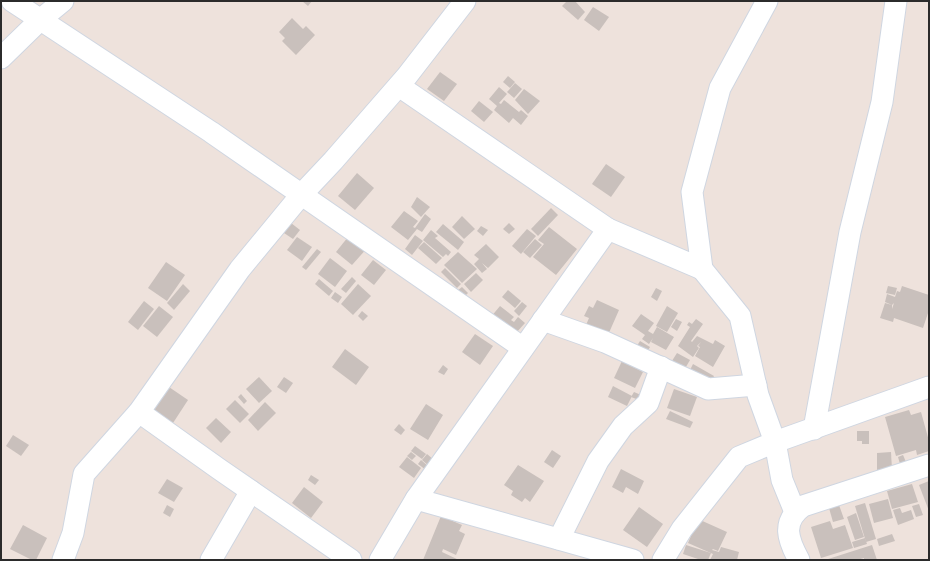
<svg xmlns="http://www.w3.org/2000/svg" width="930" height="561" font-family="'Alegreya Sans',sans-serif">
	<style>
		.building { fill: #c9c0bc }
		.lines { fill: none; stroke-linecap: round; stroke-linejoin: round }
		.minor-casing { stroke: #cfd6e1; stroke-width: 23 }
		.minor { stroke: #fff; stroke-width: 21 }
	</style>
	<rect width="100%" height="100%" fill="#eee2dc"/>
	<g class="building">
		<path d="M302 1H312L308 6Z"/>
		<path d="M567 1H575L585 12 578 20 562 6Z"/>
		<path d="M593 7 609 17 599 31 584 20Z"/>
		<path d="M292 18 303 29 306 26 315 35 296 55 282 41 285 38 279 32Z"/>
		<path d="M440 72 457 84 444 101 427 89Z"/>
		<path d="M508 76 515 82 510 88 503 82Z"/>
		<path d="M515 83 522 89 514 98 507 92Z"/>
		<path d="M499 87 507 94 499 103 501 104 504 100 519 112 521 110 528 116 521 125 513 118 509 123 494 110 497 106 489 99Z"/>
		<path d="M524 89 540 101 528 114 515 100Z"/>
		<path d="M479 101 493 112 484 122 471 111Z"/>
		<path d="M606 164 625 177 611 197 592 184Z"/>
		<path d="M357 173 374 188 355 210 338 196Z"/>
		<path d="M417 197 430 207 421 217 411 207Z"/>
		<path d="M551 208 558 215 538 236 531 229Z"/>
		<path d="M404 211 418 221 413 227 415 228 425 214 431 219 422 232 417 229 408 240 391 227Z"/>
		<path d="M462 216 475 229 464 239 452 227Z"/>
		<path d="M291 223 300 230 293 239 284 233Z"/>
		<path d="M509 223 515 229 509 234 503 229Z"/>
		<path d="M443 224 464 242 458 250 436 232Z"/>
		<path d="M481 226 488 230 483 236 477 231Z"/>
		<path d="M549 227 577 249 556 275 533 257 544 244 538 240Z"/>
		<path d="M527 229 536 236 521 254 512 246Z"/>
		<path d="M431 230 438 236 435 238 451 252 448 256 446 254 443 257 423 240Z"/>
		<path d="M352 232 369 246 352 265 336 252Z"/>
		<path d="M415 235 423 241 412 255 405 249Z"/>
		<path d="M297 237 312 247 302 261 287 250Z"/>
		<path d="M535 239 542 245 530 258 523 252Z"/>
		<path d="M424 242 442 258 436 264 418 248Z"/>
		<path d="M486 244 499 257 488 268 482 263 487 269 482 273 474 264 479 259 474 255Z"/>
		<path d="M317 249 321 252 306 270 302 267Z"/>
		<path d="M458 252 477 269 462 283 444 265Z"/>
		<path d="M330 258 347 271 335 287 318 274Z"/>
		<path d="M373 260 386 270 374 285 361 275Z"/>
		<path d="M166 262 185 275 167 301 148 288Z"/>
		<path d="M445 268 461 284 457 288 441 272Z"/>
		<path d="M476 273 483 280 471 292 464 284Z"/>
		<path d="M352 277 356 281 346 293 341 289Z"/>
		<path d="M319 279 333 291 329 296 315 284Z"/>
		<path d="M183 284 190 291 174 310 167 303Z"/>
		<path d="M358 284 371 296 353 315 341 304Z"/>
		<path d="M888 286 897 288 895 295 886 293Z"/>
		<path d="M902 286 929 295V310L923 328 894 318 893 322 880 318 885 303 892 305V309L894 303 892 305 885 302 887 294 895 297 897 291 900 292Z"/>
		<path d="M462 287 468 293 463 298 457 291Z"/>
		<path d="M656 288 662 291 657 301 651 297Z"/>
		<path d="M508 290 521 301 515 308 502 297Z"/>
		<path d="M335 292 342 297 338 303 331 298Z"/>
		<path d="M597 300 619 310 608 335 586 325 589 318 584 316 589 306 593 308Z"/>
		<path d="M144 301 154 309 138 330 128 322Z"/>
		<path d="M522 302 527 306 519 316 514 311Z"/>
		<path d="M159 306 173 317 157 337 143 326Z"/>
		<path d="M500 306 514 317 511 320 514 322 518 317 525 323 516 333 490 318Z"/>
		<path d="M667 306 678 313 667 332 656 326Z"/>
		<path d="M362 311 368 316 363 321 358 316Z"/>
		<path d="M641 314 654 323 648 331 653 334 657 327 674 337 666 350 651 342 653 338 649 344 642 339 645 335 632 326Z"/>
		<path d="M676 319 682 322 677 331 671 327Z"/>
		<path d="M696 319 703 324 691 341 692 342 697 336 713 344 715 340 725 346 713 367 695 356 700 347 698 346 701 342 697 346 699 348 693 357 678 346 690 327 687 325 689 322 692 324Z"/>
		<path d="M475 334 493 346 480 365 462 352Z"/>
		<path d="M640 341 650 347 645 355 635 349Z"/>
		<path d="M345 349 369 367 356 385 332 367Z"/>
		<path d="M677 353 690 360 683 372 670 364Z"/>
		<path d="M622 361 643 372 635 388 614 378Z"/>
		<path d="M693 364 714 376 709 385 688 374Z"/>
		<path d="M443 365 448 369 444 375 438 372Z"/>
		<path d="M259 377 272 391 259 403 246 389Z"/>
		<path d="M284 377 293 383 286 393 277 387Z"/>
		<path d="M166 385 188 400 173 423 151 408Z"/>
		<path d="M613 386 632 396 627 406 608 397Z"/>
		<path d="M674 389 697 397 690 416 667 408Z"/>
		<path d="M634 392 641 395 639 400 631 397Z"/>
		<path d="M241 394 247 401 244 404 238 397Z"/>
		<path d="M235 400 249 414 240 423 226 409Z"/>
		<path d="M265 402 276 413 258 431 248 420Z"/>
		<path d="M426 404 443 415 428 440 410 429Z"/>
		<path d="M909 410 911 415 921 412 929 441V451L917 455 916 450 896 456 885 417Z"/>
		<path d="M670 411 693 422 690 428 666 419Z"/>
		<path d="M216 418 231 432 221 443 206 428Z"/>
		<path d="M399 424 405 430 401 435 394 430Z"/>
		<path d="M857 431H869V444H862V441H857Z"/>
		<path d="M13 435 29 445 21 456 6 446Z"/>
		<path d="M415 446 426 454 422 459 411 451Z"/>
		<path d="M552 450 561 456 553 468 544 462Z"/>
		<path d="M411 452 416 456 412 460 407 456Z"/>
		<path d="M891 452 892 470 877 471V453Z"/>
		<path d="M427 454 434 460 429 466 422 460Z"/>
		<path d="M903 455 906 462 900 464 898 457Z"/>
		<path d="M407 457 421 468 414 478 399 467Z"/>
		<path d="M421 460 428 466 426 470 418 464Z"/>
		<path d="M518 465 544 481 530 502 525 498 522 502 511 495 513 491 504 485Z"/>
		<path d="M621 469 644 481 638 494 626 487 623 493 612 487Z"/>
		<path d="M311 475 319 480 315 485 308 480Z"/>
		<path d="M167 479 183 488 174 502 158 493Z"/>
		<path d="M929 481V511L919 485Z"/>
		<path d="M912 484 918 502 892 509 887 491Z"/>
		<path d="M304 487 323 502 311 518 292 503Z"/>
		<path d="M888 499 893 518 874 523 869 504Z"/>
		<path d="M865 503 876 539 866 542 855 506Z"/>
		<path d="M919 504 923 515 916 517 912 506Z"/>
		<path d="M167 505 174 509 170 517 163 513Z"/>
		<path d="M839 505 844 519 833 522 829 508Z"/>
		<path d="M639 507 663 524 647 547 623 530Z"/>
		<path d="M900 508 902 513 911 510 914 519 898 525 893 510Z"/>
		<path d="M856 513 864 537 855 540 847 517Z"/>
		<path d="M441 516 462 525 459 531 465 534 456 555 443 549 442 552 459 560H423Z"/>
		<path d="M698 519 727 532 718 551 713 549 712 550 719 552 721 547 739 552 737 560H710L713 554 688 543Z"/>
		<path d="M830 521 833 529 845 525 853 548 821 558 811 527Z"/>
		<path d="M23 525 47 538 36 560H32L10 549Z"/>
		<path d="M892 534 895 541 879 546 877 539Z"/>
		<path d="M865 538 867 544 854 548 852 542Z"/>
		<path d="M686 545 711 553 708 560H701L683 554Z"/>
		<path d="M872 545 877 560H864V558L857 560H825Z"/>
	</g>
	<g class="lines">
		<defs>
			<g id="minor">
				<path d="M12 1 211 132 523 348"/>
				<path d="M1 58 40 20 63 1"/>
				<path d="M399 86 608 229"/>
				<path d="M702 269 740 316 758 395 775 442 782 480 795 512"/>
				<path d="M543 320 605 342 708 389 756 385"/>
				<path d="M139 412 219 469 351 560"/>
				<path d="M814 429 850 232 882 102 896 1"/>
				<path d="M416 499 633 560"/>
				<path d="M559 539 598 461 623 426 648 403 661 367"/>
				<path d="M63 560 73 533 84 474 139 412 240 269 301 195 333 161 407 76 465 1"/>
				<path d="M211 560 251 491"/>
				<path d="M380 560 416 499 608 229 702 269 692 192 720 88 767 1"/>
				<path d="M663 560 682 529 739 457 775 442 929 387"/>
				<path d="M799 560C788 540 781 522 803 506L929 465"/>
			</g>
		</defs>
		<use href="#minor" class="minor-casing"/>
		<use href="#minor" class="minor"/>
	</g>
	<rect width="930" height="561" fill="none" stroke="#2b2b2b" stroke-width="4"/>
</svg>
